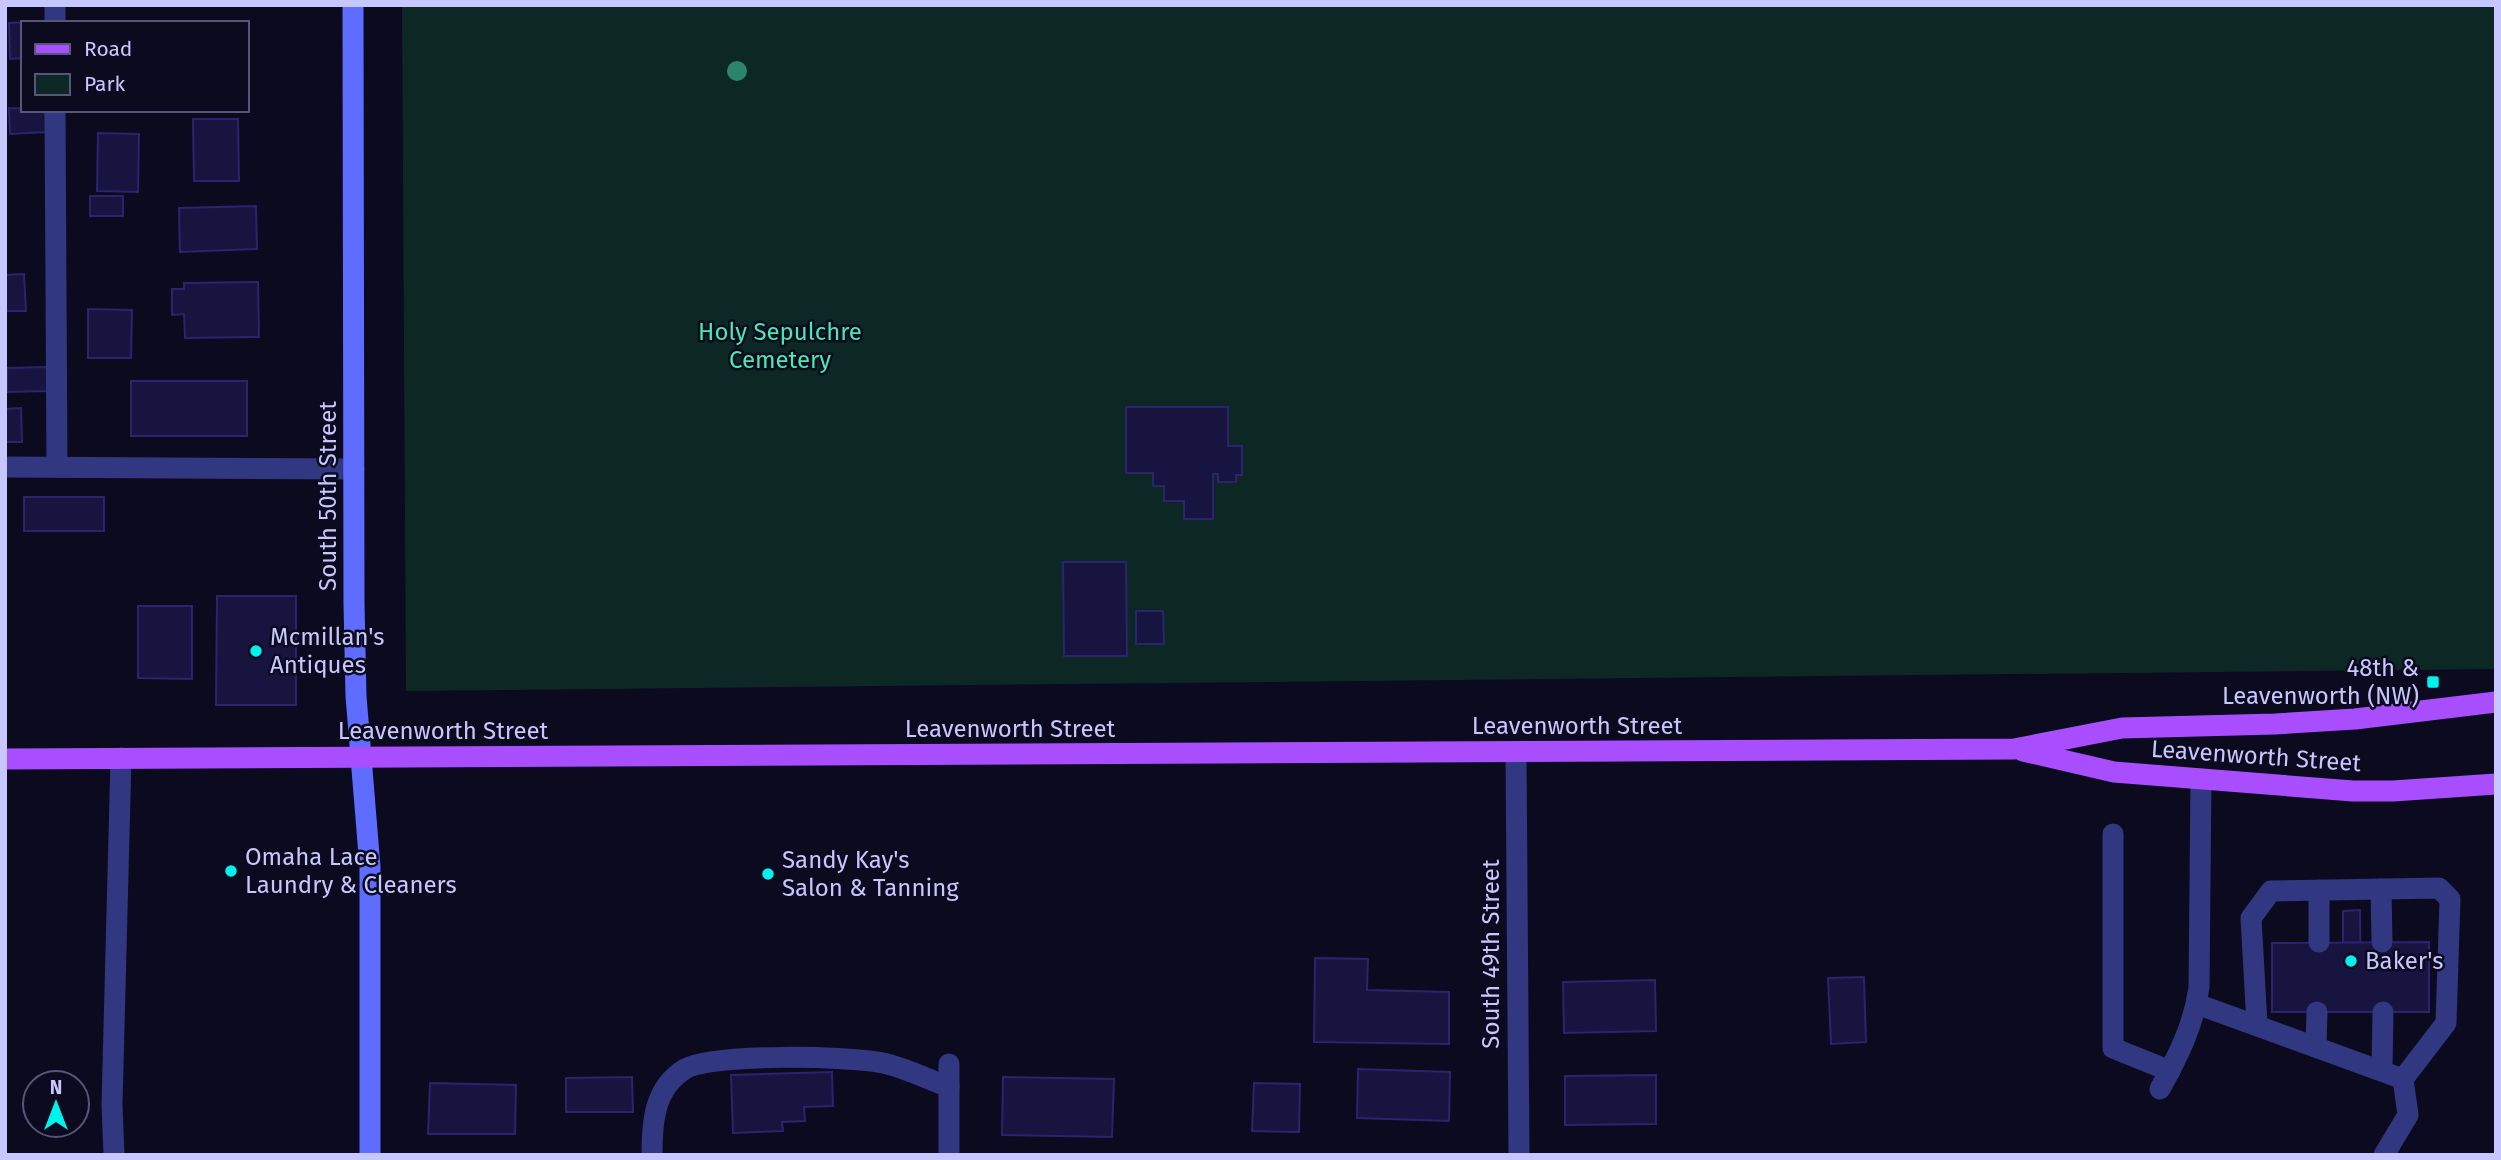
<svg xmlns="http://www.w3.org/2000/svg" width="2501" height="1160" font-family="'Fira Sans',sans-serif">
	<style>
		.green { fill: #0d2824 }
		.building { fill: #181440; stroke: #2a246e; stroke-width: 2 }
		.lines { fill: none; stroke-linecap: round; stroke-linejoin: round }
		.lane { stroke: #313781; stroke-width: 21 }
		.street { stroke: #313781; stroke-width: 21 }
		.secondary { stroke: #5e6dff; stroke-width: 21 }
		.primary { stroke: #a84eff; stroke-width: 21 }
		.tree { fill: #2d846d }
		.poi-dot { fill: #00f2ed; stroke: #0b0a1e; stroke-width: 2.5 }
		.labels { text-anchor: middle; stroke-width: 5; stroke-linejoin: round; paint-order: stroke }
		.park-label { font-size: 24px; fill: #49e8ae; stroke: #0b0a1e }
		.street-label { font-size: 24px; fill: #c7c7ff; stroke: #0b0a1e }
		.poi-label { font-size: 24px; fill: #c7c7ff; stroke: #0b0a1e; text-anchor: start }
	</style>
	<rect width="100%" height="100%" fill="#0b0a1e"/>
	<path class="green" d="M402 5H2496V669L406 691Z"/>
	<g class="building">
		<path d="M50 21 23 23V58L10 59 9 23Z"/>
		<path d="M9 108 45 110 47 132 10 134Z"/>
		<path d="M193 119H238L239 181H194Z"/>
		<path d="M98 133 139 134 138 192 97 191Z"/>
		<rect x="90" y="196" width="33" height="20"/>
		<path d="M256 206 257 249 180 252 179 208Z"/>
		<path d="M24 274 26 311H5V275Z"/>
		<path d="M258 282 259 337 185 338 184 314 172 315V289H184V283Z"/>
		<path d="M88 309 132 310 131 358H88Z"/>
		<path d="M47 367 48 391 7 392V368Z"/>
		<rect x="131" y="381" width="116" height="55"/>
		<path d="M1126 407H1228V446H1242V475H1236V482H1218V474H1213V519H1184V501H1164V486H1153V473H1126Z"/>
		<path d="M21 408 22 442H5V409Z"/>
		<rect x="24" y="497" width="80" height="34"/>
		<path d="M1063 562H1126L1127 656H1064Z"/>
		<path d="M217 596H296V705H216Z"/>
		<path d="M138 606H192V679L138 678Z"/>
		<path d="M1136 611H1163L1164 644H1136Z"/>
		<path d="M2360 910 2361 1012H2343V911Z"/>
		<path d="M2429 942V1012H2272V943Z"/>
		<path d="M1315 958 1368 959 1367 990 1449 992V1044L1314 1042Z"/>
		<path d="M1864 977 1866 1042 1831 1044 1828 978Z"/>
		<path d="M1655 980 1656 1031 1564 1033 1563 982Z"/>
		<path d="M1358 1069 1450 1072 1449 1121 1357 1118Z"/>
		<path d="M832 1072 833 1106 804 1107 805 1121 782 1122 783 1131 733 1133 731 1075Z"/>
		<path d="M1656 1075V1124L1565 1125V1076Z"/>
		<path d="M632 1077 633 1112H566V1078Z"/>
		<path d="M1003 1077 1114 1079 1112 1137 1002 1135Z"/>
		<path d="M430 1083 516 1085 515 1134H428Z"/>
		<path d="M1254 1083 1300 1084 1299 1132 1252 1131Z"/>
	</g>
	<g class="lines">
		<g class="lane">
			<path d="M55 5V23"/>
			<path d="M55 110 57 467"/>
			<path d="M5 467 354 469"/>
			<path d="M2113 834V1048L2170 1071"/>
			<path d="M2381 889 2382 942"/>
			<path d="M2319 890V942"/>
			<path d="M2197 1004 2403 1079 2408 1115 2384 1155"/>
			<path d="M2257 1025 2251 918 2271 891 2439 888 2450 899 2446 1023 2403 1079"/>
			<path d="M2316 1047 2317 1012"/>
			<path d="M2382 1070 2383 1012"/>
			<path d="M2160 1089C2178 1056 2194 1025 2199 987L2201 779"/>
			<path d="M114 1155 112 1105 121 758"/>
			<path d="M652 1155C652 1122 654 1088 685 1069 712 1053 850 1056 883 1063 906 1068 927 1079 949 1087"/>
		</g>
		<g class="street">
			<path d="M1516 753 1519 1155"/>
			<path d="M949 1155V1064"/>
		</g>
		<path class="secondary" d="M353 5 354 604 356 696 370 867V1155"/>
		<g class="primary">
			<path d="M2023 751 2114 772 2353 791H2393L2496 784"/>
			<path d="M5 759 2014 749 2122 728 2275 724 2355 719 2496 702"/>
		</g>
	</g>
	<circle class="tree" cx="737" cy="71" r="10"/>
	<g class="poi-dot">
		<circle cx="256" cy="651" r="7"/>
		<rect x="2426" y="675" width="14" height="14" rx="3.5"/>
		<circle cx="231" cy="871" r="7"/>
		<circle cx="768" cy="874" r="7"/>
		<circle cx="2351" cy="961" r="7"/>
	</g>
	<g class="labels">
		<g class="park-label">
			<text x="780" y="340">Holy Sepulchre<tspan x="780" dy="28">Cemetery</tspan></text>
		</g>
		<g class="street-label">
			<text transform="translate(328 496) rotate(-90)" y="8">South 50th Street</text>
			<text x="1577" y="734">Leavenworth Street</text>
			<text x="1010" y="737">Leavenworth Street</text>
			<text x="443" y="739">Leavenworth Street</text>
			<text transform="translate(2256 756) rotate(4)" y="8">Leavenworth Street</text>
			<text transform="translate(1491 954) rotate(-90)" y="8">South 49th Street</text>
		</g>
		<g class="poi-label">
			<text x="270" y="645">Mcmillan's<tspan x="270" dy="28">Antiques</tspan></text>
			<text x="2419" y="676" text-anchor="end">48th &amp;<tspan x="2419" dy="28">Leavenworth (NW)</tspan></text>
			<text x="245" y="865">Omaha Lace<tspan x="245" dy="28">Laundry &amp; Cleaners</tspan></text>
			<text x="782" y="868">Sandy Kay's<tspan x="782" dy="28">Salon &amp; Tanning</tspan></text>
			<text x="2365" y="969">Baker's</text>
		</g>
	</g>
	<rect width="2501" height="1160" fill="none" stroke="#c7c7ff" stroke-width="14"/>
	<rect x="21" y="21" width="228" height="91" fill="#0b0a1e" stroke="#565678" stroke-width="2"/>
	<rect x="35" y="44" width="35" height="10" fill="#a84eff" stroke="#565678" stroke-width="2"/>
	<text x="84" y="56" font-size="21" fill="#c7c7ff">Road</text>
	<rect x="35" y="74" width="35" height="21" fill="#0d2824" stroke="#565678" stroke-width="2"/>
	<text x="84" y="91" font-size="21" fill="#c7c7ff">Park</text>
	<g transform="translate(56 1104)"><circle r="33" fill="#0b0a1e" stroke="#565678" stroke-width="2"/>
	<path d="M0-5L12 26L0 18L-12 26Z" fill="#00f2ed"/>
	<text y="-10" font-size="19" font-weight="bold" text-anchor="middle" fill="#c7c7ff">N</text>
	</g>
</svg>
